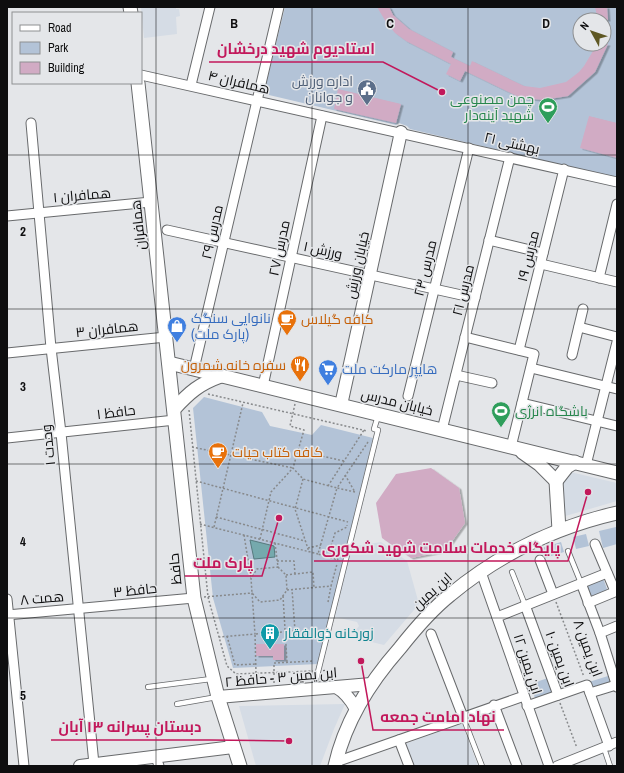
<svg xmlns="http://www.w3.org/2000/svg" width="624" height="773" font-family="'Archivo Narrow',Cairo,sans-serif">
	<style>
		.built { fill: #d5dce5 }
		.green { fill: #b3c3d7; fill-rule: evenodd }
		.water { fill: #75a9ad; stroke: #567a7e }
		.building { fill: #d1abc4; filter: url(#shadow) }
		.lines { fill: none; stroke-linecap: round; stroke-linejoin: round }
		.service-casing { stroke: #686a6c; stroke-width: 6 }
		.minor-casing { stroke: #686a6c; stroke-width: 11 }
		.tertiary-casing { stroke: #686a6c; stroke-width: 14 }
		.secondary-casing { stroke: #686a6c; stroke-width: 15 }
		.path { stroke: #87898b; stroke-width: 1.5; stroke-dasharray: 2 2; stroke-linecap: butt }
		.service { stroke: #fff; stroke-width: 4.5 }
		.minor { stroke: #fff; stroke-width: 9 }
		.tertiary { stroke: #fff; stroke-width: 12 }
		.secondary { stroke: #fff; stroke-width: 13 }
		.grid { fill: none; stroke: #0e0e0f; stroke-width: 1; stroke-opacity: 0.55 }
		.labels { text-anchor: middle; stroke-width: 3; stroke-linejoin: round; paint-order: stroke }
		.service-label { font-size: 14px; fill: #4e5e75; stroke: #e4e6e9; text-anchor: end }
		.street-label { font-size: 14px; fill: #0e0e0f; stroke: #e4e6e9 }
		.leisure-label { font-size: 14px; fill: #27864d; stroke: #e4e6e9; text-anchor: end }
		.shop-label { font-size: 14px; fill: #366cbe; stroke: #e4e6e9; text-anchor: start }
		.food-label { font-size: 14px; fill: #c56008; stroke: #e4e6e9; text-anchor: start }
		.culture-label { font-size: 14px; fill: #0d838f; stroke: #e4e6e9; text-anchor: start }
		.grid-label { font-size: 13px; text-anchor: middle; font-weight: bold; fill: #0e0e0f; stroke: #e4e6e9; stroke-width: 3; stroke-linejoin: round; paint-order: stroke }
		.leader { fill: none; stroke: #c2185b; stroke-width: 1.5 }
		.callout-dot { fill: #c2185b; stroke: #e4e6e9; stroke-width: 1.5 }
		.callout-label { font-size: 15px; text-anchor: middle; font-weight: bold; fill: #c2185b; stroke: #e4e6e9; stroke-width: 3; stroke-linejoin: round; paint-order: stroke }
	</style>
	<defs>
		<filter id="shadow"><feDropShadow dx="2.5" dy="1.5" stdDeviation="0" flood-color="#0004"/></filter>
	</defs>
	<rect width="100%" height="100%" fill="#e4e6e9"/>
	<g class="built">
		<path d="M141 7H176V9H179L180 16 176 17 177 34 144 38Z"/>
		<path d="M566 471 617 483V501L562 517 559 483Z"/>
		<path d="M381 542 407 561 419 604 384 645 355 638 356 630 359 626 357 622 335 617 351 547Z"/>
		<path d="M345 704 334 729 320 766H256L239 706Z"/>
		<path d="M462 723 478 766H413L405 744Z"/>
	</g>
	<g class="green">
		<path d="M285 7H617V178L410 129 407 126 399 123 396 125 269 95 265 89ZM580 20H604V44H580Z"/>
		<path d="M204 397 262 412 270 426 312 435 321 425 373 438 318 664 233 668 213 598 193 408Z"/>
		<path d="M616 527 617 544 603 548 599 531Z"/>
		<path d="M586 534 589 546 576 549 573 537Z"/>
		<path d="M561 542 564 552 545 558 542 548Z"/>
		<path d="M603 578 608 592 590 599 585 584Z"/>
		<path d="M608 676 610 684 592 690 589 682Z"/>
		<path d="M548 678 552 692 535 698 530 684Z"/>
	</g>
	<path class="water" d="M250 540 274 546 275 557 254 559Z"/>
	<g class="building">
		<path d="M377 7H389L393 15 409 29 453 52 451 57 470 66 472 61 524 86 540 88 566 82 579 72 584 66 593 51 595 44H608L595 72 568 96 543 100 521 98 465 71 460 81 446 74 451 64 406 41 395 33 386 22Z"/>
		<path d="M595 7H607L608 20H598Z"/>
		<path d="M338 89 401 104 396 123 334 109Z"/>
		<path d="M589 116 617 123V158L580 148Z"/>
		<path d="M431 468 459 488 465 523 445 551 411 558 382 538 376 503 396 474Z"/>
		<path d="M256 644H284V660H273V656H256Z"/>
	</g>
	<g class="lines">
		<defs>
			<g id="service">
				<path d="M568 551 581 583"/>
				<path d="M512 572 525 605"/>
				<path d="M148 687 211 679"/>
				<path d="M314 688 378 430 374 429 378 416"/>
				<path d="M177 704 217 697"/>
				<path d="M463 717 482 766"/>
				<path d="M604 748 610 766"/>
			</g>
			<g id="minor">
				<path d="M141 75 617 182"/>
				<path d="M191 85 210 7"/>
				<path d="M31 123 51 348 61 433 94 764"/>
				<path d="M7 216 151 202"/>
				<path d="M167 230 475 298"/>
				<path d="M489 240 543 253"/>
				<path d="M541 264 617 282"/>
				<path d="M599 278 617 204"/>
				<path d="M579 327 617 337"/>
				<path d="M465 337 534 354 511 447"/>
				<path d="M519 350 564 169"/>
				<path d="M7 353 166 337"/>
				<path d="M572 355 583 309"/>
				<path d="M531 368 617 389"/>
				<path d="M194 369 279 7"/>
				<path d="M456 375 492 383"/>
				<path d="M263 386 322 116"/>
				<path d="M408 396 469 148"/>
				<path d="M522 403 617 426"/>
				<path d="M442 430 510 157"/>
				<path d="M7 438 175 420"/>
				<path d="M586 465 617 342"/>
				<path d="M595 544 615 591"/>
				<path d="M540 560 553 594"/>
				<path d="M481 572 549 766"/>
				<path d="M581 583 600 633 617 687"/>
				<path d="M7 599 24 766"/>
				<path d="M588 603 617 591"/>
				<path d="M525 605 558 695"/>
				<path d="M7 615 194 598"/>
				<path d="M497 617 607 573"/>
				<path d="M600 633 617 626"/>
				<path d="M431 634 463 717"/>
				<path d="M590 693 616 685"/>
				<path d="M494 705 517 766"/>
				<path d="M527 706 587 685 609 746"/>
				<path d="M399 740 409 766"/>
				<path d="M156 757 159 766"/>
				<path d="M336 762 524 696"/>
				<path d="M557 766 617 742"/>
			</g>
			<g id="tertiary">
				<path d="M341 405 401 132"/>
				<path d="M336 687C345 692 351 700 356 709"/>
				<path d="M218 697 371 684"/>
				<path d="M80 766 233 747"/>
			</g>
			<g id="secondary">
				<path d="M130 7 131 13"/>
				<path d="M138 83 194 598 218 697 240 766"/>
				<path d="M169 363 617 473"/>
				<path d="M174 409C190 392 199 384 221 376"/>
				<path d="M522 452 539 464 556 481"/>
				<path d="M556 481 559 530"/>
				<path d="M556 481 567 467 575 462"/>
				<path d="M335 766C345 721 370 682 400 648 415 629 431 610 450 595 498 555 556 527 617 513"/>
			</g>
		</defs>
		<use href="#service" class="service-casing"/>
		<use href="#minor" class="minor-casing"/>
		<use href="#tertiary" class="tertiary-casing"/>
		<use href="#secondary" class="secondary-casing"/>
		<g class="path">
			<path d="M208 394 367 431"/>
			<path d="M295 404 290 426 304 430 293 468 303 479 337 488 318 554 338 560"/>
			<path d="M189 410 208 597 227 666 236 674 313 671"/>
			<path d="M192 447 293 468"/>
			<path d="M299 451 344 461"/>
			<path d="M345 475 355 492"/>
			<path d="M303 479 295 509 309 552"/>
			<path d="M196 481 348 522"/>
			<path d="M328 486 364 430"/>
			<path d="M355 492 337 488 368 442"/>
			<path d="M216 517 305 541"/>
			<path d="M200 524 318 554"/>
			<path d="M214 527 243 403"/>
			<path d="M244 535 251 578"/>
			<path d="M260 539 271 492 293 468"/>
			<path d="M275 543 278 567"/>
			<path d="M308 548 321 545"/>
			<path d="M338 560 331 546 335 533 347 527V525"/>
			<path d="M277 561H294L295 574"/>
			<path d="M278 567 286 575 287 590 280 600 260 602 252 593 251 578 257 569Z"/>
			<path d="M286 575 313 572 314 588"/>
			<path d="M287 590 331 586 337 564"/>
			<path d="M283 596 287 662"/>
			<path d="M204 597 252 593 255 634 219 637"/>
			<path d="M328 602 331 586"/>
			<path d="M556 602 584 677"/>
			<path d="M295 631 321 632"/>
			<path d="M227 636 235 665 256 664"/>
			<path d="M256 673 255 634 295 631 292 589"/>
			<path d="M274 683V663L314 661"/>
			<path d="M560 703 577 748"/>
		</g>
		<use href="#service" class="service"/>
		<use href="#minor" class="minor"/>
		<use href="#tertiary" class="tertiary"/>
		<use href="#secondary" class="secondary"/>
	</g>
	<path class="grid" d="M156 7V766M312 7V766M468 7V766M7 155H617M7 309H617M7 464H617M7 618H617"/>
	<defs>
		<symbol id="civic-pin" viewBox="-11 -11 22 30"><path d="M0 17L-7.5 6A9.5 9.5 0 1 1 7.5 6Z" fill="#5c6f8a" stroke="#e4e6e9"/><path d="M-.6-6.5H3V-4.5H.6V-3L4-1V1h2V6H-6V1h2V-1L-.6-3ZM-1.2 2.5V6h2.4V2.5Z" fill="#fff"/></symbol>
		<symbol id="stadium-pin" viewBox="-11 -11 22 30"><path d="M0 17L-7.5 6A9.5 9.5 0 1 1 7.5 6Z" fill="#2e9e5b" stroke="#e4e6e9"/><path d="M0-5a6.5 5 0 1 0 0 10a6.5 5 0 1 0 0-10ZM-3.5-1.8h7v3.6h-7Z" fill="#fff"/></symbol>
		<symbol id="cafe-pin" viewBox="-11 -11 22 30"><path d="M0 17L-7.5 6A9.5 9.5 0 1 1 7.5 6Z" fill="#e8710a" stroke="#e4e6e9"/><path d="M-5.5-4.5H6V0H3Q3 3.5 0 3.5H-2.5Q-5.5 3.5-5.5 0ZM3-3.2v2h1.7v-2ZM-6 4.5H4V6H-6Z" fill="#fff"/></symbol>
		<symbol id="shop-pin" viewBox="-11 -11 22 30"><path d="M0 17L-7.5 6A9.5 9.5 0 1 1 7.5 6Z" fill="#3f7fe0" stroke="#e4e6e9"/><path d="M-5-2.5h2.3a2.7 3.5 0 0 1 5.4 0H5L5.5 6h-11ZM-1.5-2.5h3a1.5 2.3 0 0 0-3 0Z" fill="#fff"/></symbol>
		<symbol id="restaurant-pin" viewBox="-11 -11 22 30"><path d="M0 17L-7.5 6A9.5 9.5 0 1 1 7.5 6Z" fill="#e8710a" stroke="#e4e6e9"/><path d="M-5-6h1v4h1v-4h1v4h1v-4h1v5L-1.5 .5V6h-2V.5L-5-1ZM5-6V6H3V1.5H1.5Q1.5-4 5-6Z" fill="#fff"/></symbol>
		<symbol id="supermarket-pin" viewBox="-11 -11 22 30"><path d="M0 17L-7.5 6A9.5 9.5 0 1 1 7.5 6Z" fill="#3f7fe0" stroke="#e4e6e9"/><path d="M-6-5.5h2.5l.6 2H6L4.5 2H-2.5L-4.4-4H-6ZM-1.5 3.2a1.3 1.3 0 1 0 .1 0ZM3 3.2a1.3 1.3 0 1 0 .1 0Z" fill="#fff"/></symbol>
		<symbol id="building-pin" viewBox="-11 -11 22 30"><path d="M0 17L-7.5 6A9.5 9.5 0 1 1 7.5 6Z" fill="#0f9aa8" stroke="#e4e6e9"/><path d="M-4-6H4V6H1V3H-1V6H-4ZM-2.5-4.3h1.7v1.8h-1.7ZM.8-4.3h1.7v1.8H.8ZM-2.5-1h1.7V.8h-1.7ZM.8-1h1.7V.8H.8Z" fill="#fff"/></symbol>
	</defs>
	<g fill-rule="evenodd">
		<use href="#civic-pin" x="356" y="78" width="22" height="30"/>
		<use href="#stadium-pin" x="537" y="96" width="22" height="30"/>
		<use href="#cafe-pin" x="276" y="308" width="22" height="30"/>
		<use href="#shop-pin" x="166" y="315" width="22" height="30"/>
		<use href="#restaurant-pin" x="289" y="354" width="22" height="30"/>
		<use href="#supermarket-pin" x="317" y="358" width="22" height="30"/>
		<use href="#stadium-pin" x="490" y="400" width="22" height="30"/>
		<use href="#cafe-pin" x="207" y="441" width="22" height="30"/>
		<use href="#building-pin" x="259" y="622" width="22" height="30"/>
	</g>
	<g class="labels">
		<g class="service-label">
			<text x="353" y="86">اداره ورزش<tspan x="353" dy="16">و جوانان</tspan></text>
		</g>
		<g class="street-label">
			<text transform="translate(239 82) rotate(13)" y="5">همافران ۴</text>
			<text transform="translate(512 143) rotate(13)" y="5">بهشتی ۲۱</text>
			<text transform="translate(82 195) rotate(-5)" y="5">همافران ۱</text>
			<text transform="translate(138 225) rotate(-96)" y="5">همافران</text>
			<text transform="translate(212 232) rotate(-77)" y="5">مدرس ۲۹</text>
			<text transform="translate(279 248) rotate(-78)" y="5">مدرس ۲۷</text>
			<text transform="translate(323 250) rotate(12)" y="5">ورزش ۱</text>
			<text transform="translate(528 256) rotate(-76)" y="5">مدرس ۱۹</text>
			<text transform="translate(357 265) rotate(-78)" y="5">خیابان ورزش</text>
			<text transform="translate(425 268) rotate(-76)" y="5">مدرس ۲۳</text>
			<text transform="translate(463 290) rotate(-76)" y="5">مدرس ۲۱</text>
			<text transform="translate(107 329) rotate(-6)" y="5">همافران ۳</text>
			<text transform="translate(397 402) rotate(14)" y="5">خیابان مدرس</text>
			<text transform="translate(116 412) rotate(-7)" y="5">حافظ ۱</text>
			<text transform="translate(48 445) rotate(-96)" y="5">وحدت ۱</text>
			<text transform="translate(175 569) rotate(-96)" y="5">حافظ</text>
			<text transform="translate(135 590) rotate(-6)" y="5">حافظ ۳</text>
			<text transform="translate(432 591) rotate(-42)" y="5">ابن یمین</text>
			<text transform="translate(42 598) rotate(-5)" y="5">همت ۸</text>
			<text transform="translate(588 648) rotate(70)" y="5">ابن یمین ۸</text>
			<text transform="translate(560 659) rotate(70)" y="5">ابن یمین ۱۰</text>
			<text transform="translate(528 664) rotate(72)" y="5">ابن یمین ۱۲</text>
			<text transform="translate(281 677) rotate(-5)" y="5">ابن یمین ۳ - حافظ ۲</text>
		</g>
		<g class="leisure-label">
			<text x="534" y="104">چمن مصنوعی<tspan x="534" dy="16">شهید آینه‌دار</tspan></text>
			<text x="515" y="416" text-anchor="start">باشگاه انرژی</text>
		</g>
		<g class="shop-label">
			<text x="191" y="323">نانوایی سنگک<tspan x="191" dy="16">(پارک ملت)</tspan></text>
			<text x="342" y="374">هایپر مارکت ملت</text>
		</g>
		<g class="food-label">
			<text x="301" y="324">کافه گیلاس</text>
			<text x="286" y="370" text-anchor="end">سفره خانه شمرون</text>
			<text x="232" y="457">کافه کتاب حیات</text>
		</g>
		<g class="culture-label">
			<text x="284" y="638">زورخانه ذوالفقار</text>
		</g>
	</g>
	<g class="grid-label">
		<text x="234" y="28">B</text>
		<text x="390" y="28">C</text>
		<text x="546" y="28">D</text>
		<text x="23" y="236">2</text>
		<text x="23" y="391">3</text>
		<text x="23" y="546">4</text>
		<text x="23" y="700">5</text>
	</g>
	<path class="leader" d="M442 92L383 62H209M588 492L568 561H314M279 518L262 576H185M361 661L373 730H504M289 741L210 740H51"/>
	<g class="callout-dot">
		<circle cx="442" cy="92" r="4"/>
		<circle cx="588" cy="492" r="4"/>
		<circle cx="279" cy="518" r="4"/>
		<circle cx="361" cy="661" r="4"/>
		<circle cx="289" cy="741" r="4"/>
	</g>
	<g class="callout-label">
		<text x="296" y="54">استادیوم شهید درخشان</text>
		<text x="441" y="553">پایگاه خدمات سلامت شهید شکوری</text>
		<text x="223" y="568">پارک ملت</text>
		<text x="438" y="722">نهاد امامت جمعه</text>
		<text x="130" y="732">دبستان پسرانه ۱۳ آبان</text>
	</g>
	<rect width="624" height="773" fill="none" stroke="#0e0e0f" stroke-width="16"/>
	<rect x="12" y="12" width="130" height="72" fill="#e4e6e9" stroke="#8e9092"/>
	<rect x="20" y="25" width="20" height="6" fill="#ffffff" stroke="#8e9092"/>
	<text x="48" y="32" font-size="12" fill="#0e0e0f">Road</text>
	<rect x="20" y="42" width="20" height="12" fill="#b3c3d7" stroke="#8e9092"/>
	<text x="48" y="52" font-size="12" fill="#0e0e0f">Park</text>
	<rect x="20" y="62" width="20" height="12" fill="#d1abc4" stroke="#8e9092"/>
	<text x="48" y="72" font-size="12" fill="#0e0e0f">Building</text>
	<g transform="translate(592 32) rotate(310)"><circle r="19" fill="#e4e6e9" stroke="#8e9092"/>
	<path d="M0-3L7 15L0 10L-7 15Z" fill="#5e5723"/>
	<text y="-6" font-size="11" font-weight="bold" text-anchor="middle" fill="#0e0e0f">N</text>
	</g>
</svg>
